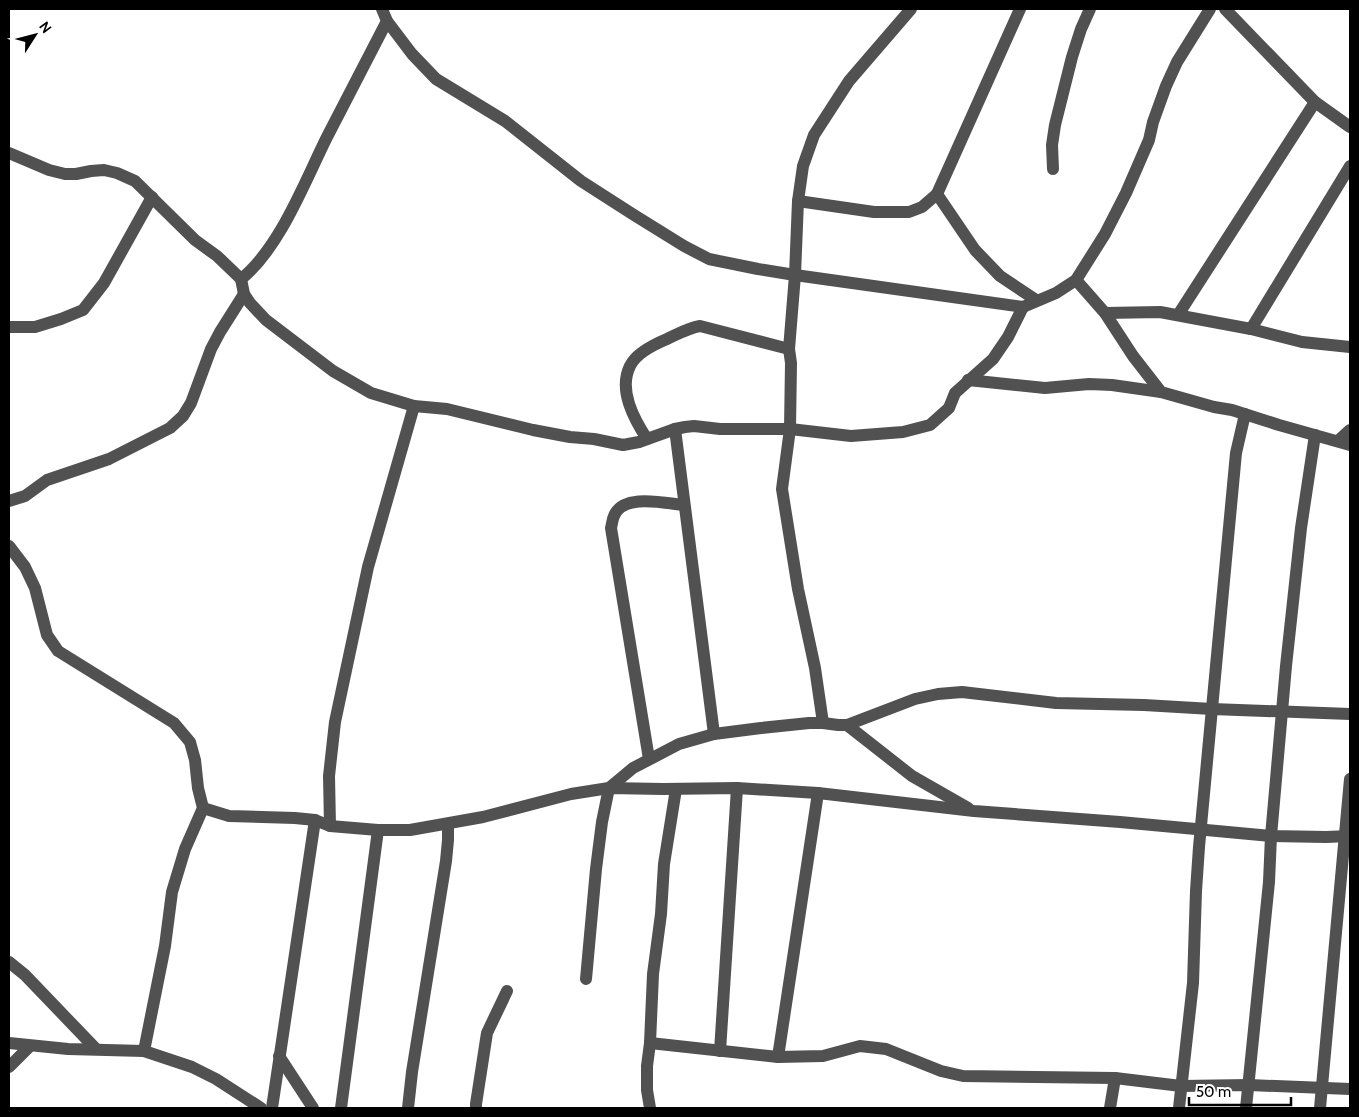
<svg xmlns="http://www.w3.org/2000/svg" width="1359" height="1117" font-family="Cabin,sans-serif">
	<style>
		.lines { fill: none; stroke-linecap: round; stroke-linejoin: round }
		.minor { stroke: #515151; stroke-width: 12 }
	</style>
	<rect width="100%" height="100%" fill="#fff"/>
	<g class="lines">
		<g class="minor">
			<path d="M382 9 387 21 412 54 436 79 505 121 581 181 634 215 684 246 709 259 758 269 795 275 1023 307 1056 293 1076 280 1105 234 1126 193 1149 140 1153 122 1166 86 1177 62 1210 9"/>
			<path d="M1020 9 937 194 975 250 1000 276 1036 300"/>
			<path d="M1225 9 1315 102 1350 127"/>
			<path d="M9 153 49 170 65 174H76L91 171 104 170 117 173 135 181 195 240 217 256 241 279 244 294 250 303 266 320 333 371 371 393 414 406 447 409 533 430 570 437 594 439 623 445 639 442 675 429 685 427 694 426 720 429H790L851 436 903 432 930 425 949 408 955 393 993 359 1008 337 1023 307"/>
			<path d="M1053 169 1052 145 1055 125 1072 57 1081 29 1090 9"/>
			<path d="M798 201 874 212H909L922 207 937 194"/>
			<path d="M241 279C280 248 305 181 327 137 347 98 367 59 387 21"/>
			<path d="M1076 280 1105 313 1133 356 1161 392 1214 407 1232 410 1279 425 1350 445"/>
			<path d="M1105 313 1160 312 1251 329 1302 342 1350 347"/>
			<path d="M1178 315 1315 102"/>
			<path d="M9 327H35L61 319 83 310 104 283 152 197"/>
			<path d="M1251 329 1350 166"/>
			<path d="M968 380 1045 388 1089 384 1112 385 1161 392"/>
			<path d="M675 429 714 734"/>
			<path d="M647 439C634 419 618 390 630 366 636 353 655 344 667 339 678 334 688 328 700 326L789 349"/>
			<path d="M1338 441 1350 430"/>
			<path d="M9 501 25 496 47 480 109 459 170 428 183 416 191 403 211 349 220 332 244 294"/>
			<path d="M9 546 25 567 35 588 47 635 58 651 174 723 190 742 195 760 198 788 203 808 185 849 172 892 165 946 144 1051"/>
			<path d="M823 723 815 668 798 589 782 489 790 429 791 363 789 349 795 275 798 201 803 166 814 135 849 81 911 9"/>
			<path d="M847 725 912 776 968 808"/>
			<path d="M649 759 611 528C612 525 612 520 614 516 623 493 664 503 684 505"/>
			<path d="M203 808 229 816 295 818 315 820 330 826 378 830H410L483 817 571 794 609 788 663 789 737 788 818 793 974 811 1120 822 1271 836 1326 837 1350 836"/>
			<path d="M330 826 329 776 335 722 368 567 414 406"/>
			<path d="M9 962 25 975 96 1049"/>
			<path d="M586 979 596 869 602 822 609 788 633 768 679 744 714 734 761 728 809 723H823L838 725H847L915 699 938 694 962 692 1056 703 1144 705 1212 709 1350 714"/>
			<path d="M9 1043 68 1049 144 1051 192 1067 216 1079 261 1108"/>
			<path d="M650 1043 778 1057 823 1056 860 1046 886 1049 941 1071 963 1076 1115 1078 1181 1086 1249 1085 1350 1089"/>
			<path d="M720 1051 737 788"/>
			<path d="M279 1056 313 1108"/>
			<path d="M778 1057 818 793"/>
			<path d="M9 1067 30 1046"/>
			<path d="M272 1108 315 820"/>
			<path d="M341 1108 378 830"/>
			<path d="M408 1108 412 1072 446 861 448 840V824"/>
			<path d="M476 1108V1104L487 1033 507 991"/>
			<path d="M650 1108 647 1090V1066L650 1043 653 974 661 914 664 864 676 789"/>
			<path d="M1110 1108 1115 1078"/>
			<path d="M1179 1108 1193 983 1196 891 1199 847 1236 453 1245 414"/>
			<path d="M1246 1108 1269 882 1271 836 1286 666 1301 528 1315 435"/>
			<path d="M1320 1108 1350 779"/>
		</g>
	</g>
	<rect width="1359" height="1117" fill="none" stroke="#000000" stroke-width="20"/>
	<g transform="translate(35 35) rotate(54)" stroke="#ffffff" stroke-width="4" paint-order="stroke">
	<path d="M0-4L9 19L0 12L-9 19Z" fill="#000000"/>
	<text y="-8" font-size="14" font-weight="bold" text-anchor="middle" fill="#000000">N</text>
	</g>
	<path d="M1189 1097v8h102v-8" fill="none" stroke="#000000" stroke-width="2.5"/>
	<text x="1196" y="1097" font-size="15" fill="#000000" stroke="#ffffff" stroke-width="4" paint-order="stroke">50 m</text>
</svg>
